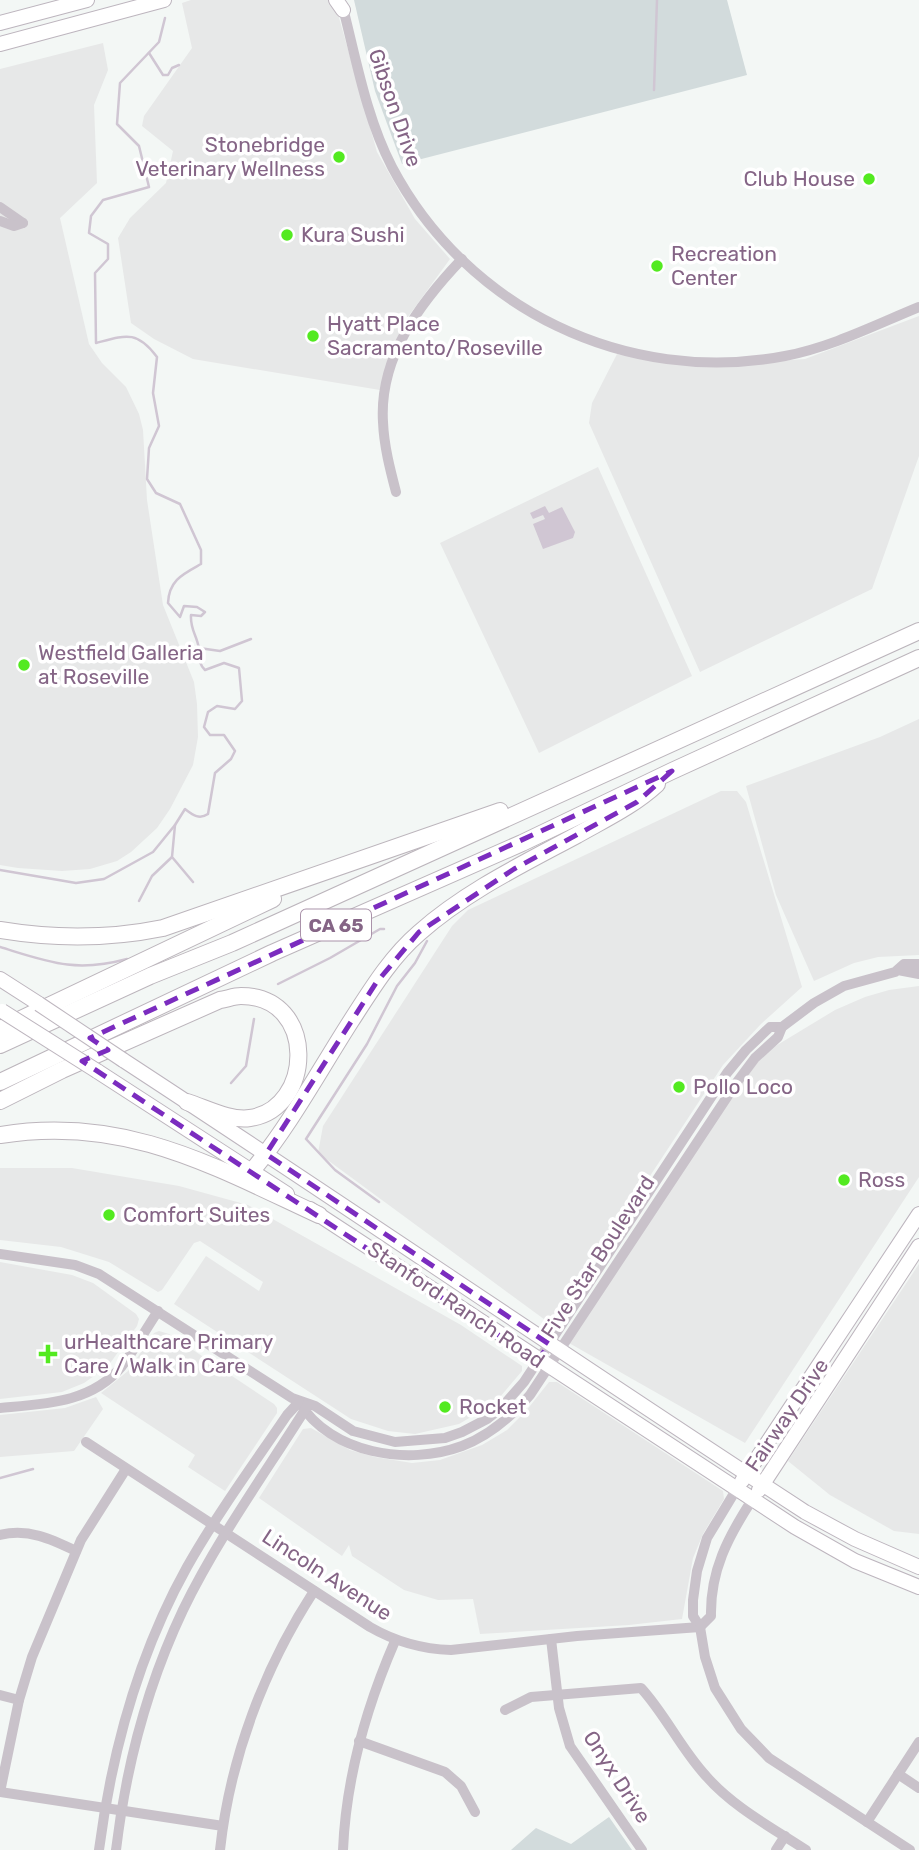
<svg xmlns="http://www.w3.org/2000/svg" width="919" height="1850" font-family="Rubik,sans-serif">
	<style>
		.built { fill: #e7e8e8 }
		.green { fill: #d2dbdc }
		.water { fill: #d0c6d3 }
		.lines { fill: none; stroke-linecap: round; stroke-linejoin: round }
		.stream { stroke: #d0c6d3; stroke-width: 2.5 }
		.major-casing { stroke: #bdb5be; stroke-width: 16 }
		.highway-casing { stroke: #bcb5bc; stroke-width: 18 }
		.minor { stroke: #c9c2ca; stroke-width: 10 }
		.major { stroke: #fff; stroke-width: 14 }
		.highway { stroke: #fff; stroke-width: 16 }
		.major-bridge-casing { stroke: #bdb5be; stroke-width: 16; stroke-linecap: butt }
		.major-bridge { stroke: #fff; stroke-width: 14 }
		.marked { fill: none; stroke: #7b2cbf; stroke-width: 5; stroke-dasharray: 14 9; stroke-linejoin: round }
		.poi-dot { fill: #53ea20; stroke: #fff; stroke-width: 2.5 }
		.labels { text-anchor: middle; stroke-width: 7; stroke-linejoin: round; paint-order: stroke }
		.shield { fill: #fff; stroke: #aa93aa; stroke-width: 2 }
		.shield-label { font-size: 19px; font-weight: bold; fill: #856586 }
		.street-label { font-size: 21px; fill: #856586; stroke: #fff }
		.poi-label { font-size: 21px; fill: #856586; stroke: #fff; text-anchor: start }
	</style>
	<rect width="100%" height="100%" fill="#f3f7f5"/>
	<g class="built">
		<path d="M191 0H334L377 152 415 219 450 259 402 325 380 390 193 359 154 339 131 323 118 238 130 218 166 183 173 151 142 126 144 116 192 48 182 3Z"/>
		<path d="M103 43 108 70 94 105 97 183 60 218 89 344 102 363 126 387 139 414 143 430 147 500 163 605 194 682 197 704 198 737 193 765 170 809 157 828 131 852 117 861 90 869 62 871 18 868 0 865V69Z"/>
		<path d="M919 316V456L872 589 700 672 589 423 592 403 617 354 702 366 805 359Z"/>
		<path d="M598 467 692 676 539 753 440 543Z"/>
		<path d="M919 719V955L878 957 854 963 814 981 776 895 746 786 880 737Z"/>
		<path d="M721 791H737L746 802 802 987 761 1024 723 1065 552 1325 318 1153 323 1126 452 926 468 910Z"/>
		<path d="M919 986V1177L745 1443 569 1343 742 1080 769 1050 835 1010 865 997 889 990Z"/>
		<path d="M0 1168H72L179 1186 248 1205 461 1325 522 1366V1371L500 1397 486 1408 459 1424 415 1434 388 1431 351 1419 174 1304 206 1256 259 1291 263 1282 200 1241 194 1243 162 1290 158 1292 109 1262 61 1247 0 1240Z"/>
		<path d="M0 1262 72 1275 93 1283 136 1314 139 1319 137 1326 108 1366 84 1383 62 1392 0 1399Z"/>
		<path d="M919 1264V1534L894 1531 830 1495 788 1461Z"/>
		<path d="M159 1331 169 1334 274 1404 277 1408V1413L225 1491 188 1467 195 1455 101 1393 128 1371 154 1333Z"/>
		<path d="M549 1382H557L723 1491 724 1499 703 1534 693 1558 682 1619 629 1625 480 1634 473 1599 438 1600 404 1590 352 1556 349 1545 342 1556 259 1498 303 1429 311 1428 350 1450 375 1457 412 1463 440 1460 482 1445 507 1430 526 1411Z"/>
		<path d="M96 1397 103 1409 74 1451 0 1457V1415L65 1408Z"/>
	</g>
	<g class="green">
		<path d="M354 0H727L747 75 402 164 375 91Z"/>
		<path d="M609 1817 632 1850H511L536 1828 571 1844Z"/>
	</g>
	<path class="water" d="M545 506 549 513 562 507 575 532 573 538 543 549 533 524 545 519 543 515 533 519 530 513Z"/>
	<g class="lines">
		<g class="stream">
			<path d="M165 18 159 42 120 83 117 124 139 146 149 187 103 200 91 216 89 233 108 244V259L95 273 96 343C126 335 137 330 157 357L153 393 159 426 149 448 147 479 156 493 180 504 201 550V564C183 574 169 580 168 603L180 617 184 606 197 607 205 612 201 616 191 615C190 630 197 635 199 649 200 658 198 663 205 670L224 663 239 668 242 701 235 709 217 706 208 712 204 727 210 735H224L235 751 231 759 215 773 208 814C199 820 193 815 185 809L175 825 172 857 193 882"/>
			<path d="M149 53 163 75H168L172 68 179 65"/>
			<path d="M654 90 657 0"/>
			<path d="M199 648 220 651 251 639"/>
			<path d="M0 870 76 883 104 879 153 852 175 825"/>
			<path d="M139 901 152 876 172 857"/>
			<path d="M0 947C49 962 75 973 127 959"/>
			<path d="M278 984 330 958 380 929H384"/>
			<path d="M231 1083 246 1066 254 1019"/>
			<path d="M379 1202 335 1170 306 1139 367 1044 397 986 415 963 427 941"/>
			<path d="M0 1478 33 1469"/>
		</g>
		<defs>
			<g id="major">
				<path d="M336 0 343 10"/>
				<path d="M0 23 87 0"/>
				<path d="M0 44 164 0"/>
				<path d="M0 979 39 1004"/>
				<path d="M123 1060C351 1209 576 1363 805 1512L855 1539 919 1567"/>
				<path d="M97 1071 287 1194"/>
				<path d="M310 1209 795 1527 855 1561 919 1587"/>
				<path d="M742 1481 919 1214"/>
				<path d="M759 1490 919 1246"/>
			</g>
			<g id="highway">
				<path d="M0 930C54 939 109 939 163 928L500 811"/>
				<path d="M0 1029 273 899"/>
				<path d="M0 1045 150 976 232 943 919 631"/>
				<path d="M0 1082 272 953 522 843 672 771 919 658"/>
				<path d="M0 1101 62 1070 220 1000C227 999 234 996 241 996 318 996 314 1109 250 1118 230 1121 206 1108 187 1102"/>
				<path d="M0 1135C124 1115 211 1165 319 1215"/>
				<path d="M252 1171C290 1125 319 1071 351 1021 371 990 391 957 419 933 465 892 523 864 577 835 605 819 633 806 657 784"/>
			</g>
		</defs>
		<use href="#major" class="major-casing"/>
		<use href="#highway" class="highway-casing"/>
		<g class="minor">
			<path d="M342 4C356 58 366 117 392 167 467 309 626 386 785 356 832 347 875 325 919 307"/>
			<path d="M0 207 23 223"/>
			<path d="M0 221 14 226 23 223"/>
			<path d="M396 492C390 469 384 446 383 422 379 357 420 303 462 259"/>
			<path d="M898 970 919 974"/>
			<path d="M0 1254 75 1265 99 1274 292 1398 315 1406 353 1431 395 1442 445 1438 462 1432 487 1419 502 1407 524 1382 727 1073 746 1050 770 1027H782"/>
			<path d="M299 1402C331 1454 408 1466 462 1446 489 1436 511 1417 530 1395L737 1082 755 1058 778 1037 782 1027 814 1003 844 986 895 972 904 964H919"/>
			<path d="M0 1408C44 1404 92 1403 122 1366 135 1349 146 1329 158 1311"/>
			<path d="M86 1442 370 1627C396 1642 421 1649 451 1650L577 1636 700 1627"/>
			<path d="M736 1490 707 1538 697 1571 693 1600V1616L700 1627 705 1657 715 1688 741 1729 769 1758 910 1850"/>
			<path d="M0 1535C28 1528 51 1539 76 1551"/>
			<path d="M700 1627 711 1616C710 1571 728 1537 752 1500"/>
			<path d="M551 1639 559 1708 570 1746 642 1850"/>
			<path d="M0 1695 19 1700"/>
			<path d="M505 1710 531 1697 641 1688C665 1714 681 1749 706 1776 733 1807 771 1827 806 1850"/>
			<path d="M359 1741 445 1772 461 1786 475 1812"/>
			<path d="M898 1774 919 1788"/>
			<path d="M0 1792 19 1700 32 1657 81 1540 126 1469"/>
			<path d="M0 1792 223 1826"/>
			<path d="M867 1822 919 1742"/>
			<path d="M99 1850C112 1750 138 1655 187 1567 217 1514 253 1465 287 1415L299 1402"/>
			<path d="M116 1850C126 1766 147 1686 183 1610 218 1538 266 1472 308 1405"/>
			<path d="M220 1850C230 1758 264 1668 314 1591"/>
			<path d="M343 1850C346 1777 366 1708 395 1641"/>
			<path d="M776 1850 785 1836"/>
		</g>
		<use href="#major" class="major"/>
		<use href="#highway" class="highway"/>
		<defs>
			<g id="major-bridge">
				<path d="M39 1004 123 1060"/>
				<path d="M2 1011 97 1071"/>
			</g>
		</defs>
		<use href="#major-bridge" class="major-bridge-casing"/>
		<use href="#major-bridge" class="major-bridge"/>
	</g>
	<path class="marked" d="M672 771 637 802 514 869 419 932 376 983 266 1154 549 1344 538 1361 82 1061 108 1050 90 1038Z"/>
	<g class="poi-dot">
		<circle cx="339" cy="157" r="7"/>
		<circle cx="869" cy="179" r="7"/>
		<circle cx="287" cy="235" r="7"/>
		<circle cx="657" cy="266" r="7"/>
		<circle cx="313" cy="336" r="7"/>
		<circle cx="24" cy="665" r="7"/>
		<circle cx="679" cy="1087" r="7"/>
		<circle cx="844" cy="1180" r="7"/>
		<circle cx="109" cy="1215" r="7"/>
		<path d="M44.5 1343.5h7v7h7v7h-7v7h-7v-7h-7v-7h7z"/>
		<circle cx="445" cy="1407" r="7"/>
	</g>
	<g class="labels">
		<rect class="shield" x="301" y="909.5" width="70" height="31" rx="5"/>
		<g class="shield-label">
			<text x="336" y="932">CA 65</text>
		</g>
		<g class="street-label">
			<text transform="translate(395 108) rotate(71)" y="7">Gibson Drive</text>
			<text transform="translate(598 1257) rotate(-57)" y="7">Five Star Boulevard</text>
			<text transform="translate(456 1305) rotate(34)" y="7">Stanford Ranch Road</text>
			<text transform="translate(787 1415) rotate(-56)" y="7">Fairway Drive</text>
			<text transform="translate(327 1575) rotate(33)" y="7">Lincoln Avenue</text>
			<text transform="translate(617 1777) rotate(57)" y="7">Onyx Drive</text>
		</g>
		<g class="poi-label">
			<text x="325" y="152" text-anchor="end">Stonebridge<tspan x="325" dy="24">Veterinary Wellness</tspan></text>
			<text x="855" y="186" text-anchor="end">Club House</text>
			<text x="301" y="242">Kura Sushi</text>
			<text x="671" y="261">Recreation<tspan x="671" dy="24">Center</tspan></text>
			<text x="327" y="331">Hyatt Place<tspan x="327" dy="24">Sacramento/Roseville</tspan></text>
			<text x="38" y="660">Westfield Galleria<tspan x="38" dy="24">at Roseville</tspan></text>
			<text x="693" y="1094">Pollo Loco</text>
			<text x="858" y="1187">Ross</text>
			<text x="123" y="1222">Comfort Suites</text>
			<text x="64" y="1349">urHealthcare Primary<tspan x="64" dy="24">Care / Walk in Care</tspan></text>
			<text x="459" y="1414">Rocket</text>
		</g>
	</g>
</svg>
